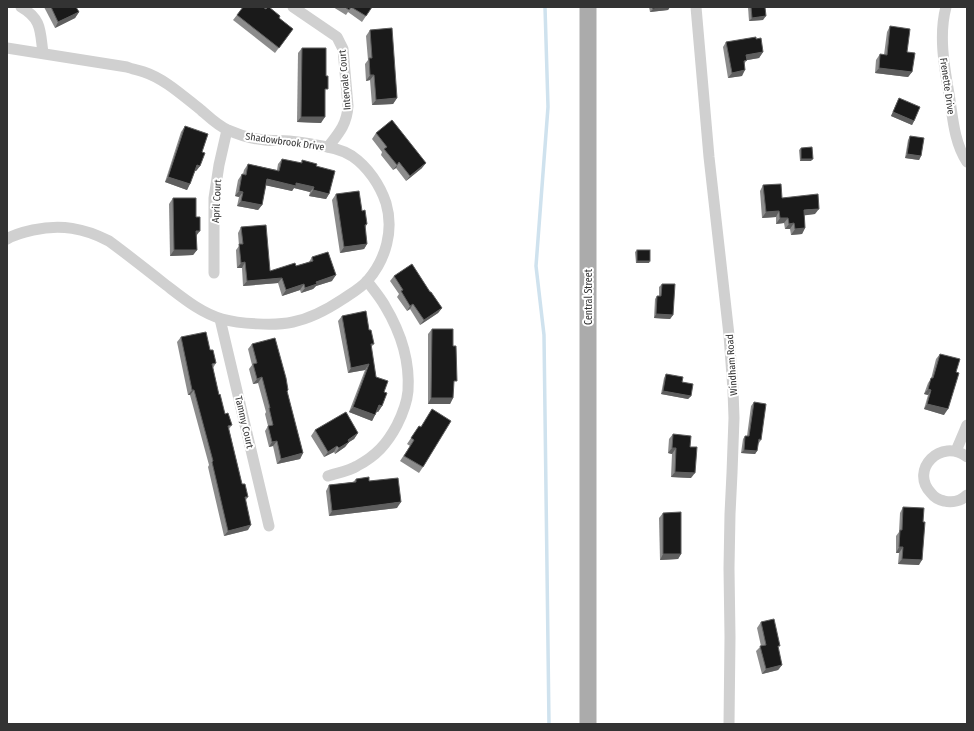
<svg xmlns="http://www.w3.org/2000/svg" width="974" height="731" font-family="'Fira Sans Condensed',sans-serif">
	<style>
		.lines { fill: none; stroke-linecap: round; stroke-linejoin: round }
		.stream { stroke: #cfe2ee; stroke-width: 3.5 }
		.street { stroke: #d0d0d0; stroke-width: 11 }
		.primary { stroke: #ababab; stroke-width: 17 }
		.wall { fill: #8c8c8c }
		.shaded-wall { fill: #5f5f5f }
		.building { fill: #1a1a1a; stroke: #5f5f5f }
		.labels { text-anchor: middle; stroke-width: 4; stroke-linejoin: round; paint-order: stroke }
		.street-label { font-size: 10px; fill: #333; stroke: #fff }
	</style>
	<rect width="100%" height="100%" fill="#fff"/>
	<g class="lines">
		<path class="stream" d="M545 7 548 107 536 266 544 335 549 724"/>
		<g class="street">
			<path d="M21 7C42 19 40 31 43 53"/>
			<path d="M293 7 337 37 343 49 348 106C347 124 339 133 328 147"/>
			<path d="M696 7 709 157 729 335 733 390 734 418 732 473 730 514 729 568 730 637 729 724"/>
			<path d="M946 7C938 37 945 70 950 100 953 121 955 144 967 162"/>
			<path d="M7 48 127 67C132 69 138 70 144 72 165 79 183 96 201 110 209 117 218 126 228 130 239 135 253 139 265 140 273 141 281 140 289 141 298 142 307 143 316 145 329 147 341 149 352 156 368 167 380 185 386 203 394 230 386 259 368 280 361 288 352 293 343 299 328 309 312 318 293 322 275 326 240 324 222 319 201 313 183 298 166 285 147 270 128 255 109 241 84 228 61 224 33 230 24 232 15 234 7 239"/>
			<path d="M214 273V198L219 165 227 130"/>
			<path d="M220 319 269 526"/>
			<path d="M956 451 967 425"/>
			<path d="M967 457C941 437 909 470 931 493 934 497 939 500 944 501 952 503 961 501 967 495"/>
			<path d="M328 476C337 473 349 471 357 466 376 456 387 444 397 425 402 415 407 402 408 391 410 361 400 331 385 306 380 297 373 289 367 281"/>
		</g>
		<path class="primary" d="M588 7V724"/>
	</g>
	<g class="wall">
		<path d="M44 7H76L79 12 75 18 55 28Z"/>
		<path d="M333 7H372L362 22 348 12 346 15Z"/>
		<path d="M649 7H670L668 10 650 12Z"/>
		<path d="M748 7H765L763 20 749 21Z"/>
		<path d="M237 15 279 18 293 29 275 53 233 20Z"/>
		<path d="M890 26 907 52 912 72 908 77 875 73 876 60 880 54 884 55 887 32Z"/>
		<path d="M370 30 397 98 393 104 372 105 370 80 366 81 365 64 368 60 366 36Z"/>
		<path d="M756 39 763 52 759 58 747 60 744 64 742 76 728 78 723 47 726 42Z"/>
		<path d="M302 48 326 76 325 94 321 123 297 122 298 53Z"/>
		<path d="M899 98 914 121 912 125 891 116 897 102Z"/>
		<path d="M185 126 202 152 200 166 196 171H195L187 190 165 182 181 132Z"/>
		<path d="M376 133 422 168 406 181 396 168 393 170 381 155 382 152 372 139Z"/>
		<path d="M910 136 921 156 919 160 905 158 908 140Z"/>
		<path d="M801 148 811 161H800L799 150Z"/>
		<path d="M282 159 301 163 302 160 316 166 329 194 326 199 309 196 310 192 294 188 292 191 266 185 262 205 258 210 237 206 239 197 235 196 238 180 242 174H243L244 170 248 164 277 170 278 164Z"/>
		<path d="M763 185 782 198 815 214 804 215 805 228 802 234 791 235 790 229H785L784 223 776 224V217L762 218 760 191Z"/>
		<path d="M336 194 362 211 367 224 365 228 367 244 364 249 340 253 332 200Z"/>
		<path d="M173 198 196 217 197 250 193 255 170 256 169 204Z"/>
		<path d="M241 227 270 271 296 266 309 262 312 257 332 281 316 286 313 289 301 293 300 290 282 296 278 283 243 286 242 268H237L236 250 239 246 238 233Z"/>
		<path d="M637 250 649 263H636L635 252Z"/>
		<path d="M394 276 430 292 442 308 438 313 420 325 410 309 407 311 397 297 399 294 390 281Z"/>
		<path d="M662 284 673 315 670 319 654 318 655 299 657 296H659V287Z"/>
		<path d="M342 316 369 330 374 344 371 347 376 377 384 392 382 406 378 412 377 411 372 421 349 412 365 370 348 373 338 321Z"/>
		<path d="M432 329 453 386V398L450 404H428V334Z"/>
		<path d="M181 337 210 350 216 363 213 368 219 395 225 414 232 425 229 429 242 484 248 497 246 500 248 530 224 536 208 467 209 465 190 395H188L177 342Z"/>
		<path d="M252 344 288 390 287 391 303 453 300 459 277 464 273 446 269 447 265 431 268 426 265 414 266 412 258 383 253 384 249 369 252 365 248 349Z"/>
		<path d="M940 354 944 415 924 409 928 395 924 394 928 383 931 379 936 359Z"/>
		<path d="M666 374 682 382 691 396 688 399 661 394 664 378Z"/>
		<path d="M754 402 761 440 759 443H758L757 451 755 454 741 453 743 439 745 436H747L751 406Z"/>
		<path d="M419 426 423 467 419 473 400 461 410 446 407 444Z"/>
		<path d="M315 430 358 433 354 439 349 442 345 447 335 454 334 452 324 457 311 436Z"/>
		<path d="M673 434 690 447 691 478 671 477 672 454 668 453 669 439Z"/>
		<path d="M356 479 369 481 397 508 329 516 326 491 329 485 353 482Z"/>
		<path d="M903 507 919 565 898 564 899 553H896V536L899 532 900 513Z"/>
		<path d="M663 513 681 554 678 559 660 560 659 518Z"/>
		<path d="M761 622 778 648 782 665 778 670 762 674 756 651 761 646 757 628Z"/>
	</g>
	<g class="shaded-wall">
		<path d="M664 7H670L668 10 650 12 653 9Z"/>
		<path d="M79 12 75 18 55 28 58 22Z"/>
		<path d="M766 16 763 20 749 21 752 18Z"/>
		<path d="M763 52 759 58 742 61 746 55Z"/>
		<path d="M879 68 912 72 908 77 875 73Z"/>
		<path d="M745 70 742 76 728 78 732 73Z"/>
		<path d="M370 75H374L370 80 366 81Z"/>
		<path d="M397 98 393 104 372 105 376 100Z"/>
		<path d="M893 112 914 121 912 125 891 116Z"/>
		<path d="M301 117H325L321 123 297 122Z"/>
		<path d="M907 154 921 156 919 160 905 158Z"/>
		<path d="M801 159H813L811 161H800Z"/>
		<path d="M399 162 396 168 393 170 397 165Z"/>
		<path d="M426 163 422 168 406 181 410 176Z"/>
		<path d="M197 165 200 166 196 171 193 170Z"/>
		<path d="M168 177 190 184 187 190 165 182Z"/>
		<path d="M267 179 296 183 314 187 310 192 294 188 292 191 264 185Z"/>
		<path d="M313 190 329 194 326 199 309 196Z"/>
		<path d="M239 191 243 192 239 197 235 196Z"/>
		<path d="M241 201 262 205 258 210 237 206Z"/>
		<path d="M819 209 815 214 800 216 804 210Z"/>
		<path d="M779 211 776 217 762 218 766 212Z"/>
		<path d="M780 218H788L784 223 776 224Z"/>
		<path d="M794 223 790 229H785L789 224Z"/>
		<path d="M805 228 802 234 791 235 795 229Z"/>
		<path d="M196 231H200L196 236Z"/>
		<path d="M367 244 364 249 340 253 344 247Z"/>
		<path d="M174 250H197L193 255 170 256Z"/>
		<path d="M637 261H650L649 263H636Z"/>
		<path d="M245 262 242 268H237L241 263Z"/>
		<path d="M336 275 332 281 316 286 313 289 301 293 305 288 316 282Z"/>
		<path d="M282 278 278 283 243 286 247 281Z"/>
		<path d="M304 284 300 290 282 296 286 290Z"/>
		<path d="M413 304 410 309 407 311 410 306Z"/>
		<path d="M442 308 438 313 420 325 424 320Z"/>
		<path d="M656 314 673 315 670 319 654 318Z"/>
		<path d="M369 364 365 370 348 373 351 368Z"/>
		<path d="M262 377 258 383 253 384 257 379Z"/>
		<path d="M928 389 931 390 928 395 924 394Z"/>
		<path d="M192 390H194L190 395H188Z"/>
		<path d="M663 391 691 396 688 399 661 394Z"/>
		<path d="M431 398H453L450 404H428Z"/>
		<path d="M927 404 948 409 944 415 924 409Z"/>
		<path d="M379 405 382 406 378 412 375 411Z"/>
		<path d="M353 407 375 415 372 421 349 412Z"/>
		<path d="M358 433 354 439 346 444 349 442 345 447 335 454 339 448 348 440Z"/>
		<path d="M277 441 273 446 269 447 272 442Z"/>
		<path d="M337 446 334 452 324 457 328 452Z"/>
		<path d="M672 448H676L672 454 668 453Z"/>
		<path d="M744 450 757 451 755 454 741 453Z"/>
		<path d="M303 453 300 459 277 464 281 459Z"/>
		<path d="M675 472 695 473 691 478 671 477Z"/>
		<path d="M401 502 397 508 329 516 332 511Z"/>
		<path d="M251 525 248 530 224 536 228 531Z"/>
		<path d="M899 547H903L899 553H896Z"/>
		<path d="M663 554H681L678 559 660 560Z"/>
		<path d="M902 559 922 560 919 565 898 564Z"/>
		<path d="M782 665 778 670 762 674 766 669Z"/>
	</g>
	<g class="building">
		<path d="M51 7H76L79 12 58 22Z"/>
		<path d="M243 7H263L266 9 267 7H269L280 16 279 18 293 29 279 48 237 15Z"/>
		<path d="M345 7H351L349 10Z"/>
		<path d="M351 7H372L366 16Z"/>
		<path d="M652 7H664L653 9Z"/>
		<path d="M751 7H765L766 16 752 18Z"/>
		<path d="M890 26 910 29 907 52 915 53 912 72 879 68 880 54 887 55Z"/>
		<path d="M392 28 397 98 376 100 374 75H370L369 58H372L370 30Z"/>
		<path d="M756 37V39L761 38 763 52 746 55 747 60 744 61 745 70 732 73 726 42Z"/>
		<path d="M302 48H326V76H328V89H325V117H301Z"/>
		<path d="M899 98 920 107 914 121 893 112Z"/>
		<path d="M392 120 426 163 410 176 399 162 397 165 384 149 387 147 376 133Z"/>
		<path d="M185 126 208 134 202 152 205 153 200 166 197 165 190 184 168 177Z"/>
		<path d="M910 136 924 138 921 156 907 154Z"/>
		<path d="M812 147 813 159H801V148Z"/>
		<path d="M282 159 302 163V160L317 164 316 166 335 171 329 194 313 190 314 187 296 183V186L267 179 262 205 241 201 243 192 239 191 242 174 246 175 248 164 279 171Z"/>
		<path d="M781 184 782 198 818 194 819 209 804 210 805 228 795 229 794 223 789 224 788 218H780L779 211 766 212 763 185Z"/>
		<path d="M359 191 362 211 365 210 367 224 365 225 367 244 344 247 336 194Z"/>
		<path d="M173 198H196V217H200V231H196L197 250H174Z"/>
		<path d="M266 225 270 271 295 263 296 266 313 261 312 257 328 252 336 275 316 282 317 284 305 288 304 284 286 290 282 278 247 281 245 262 241 263 239 244H243L241 227Z"/>
		<rect x="637" y="250" width="13" height="11"/>
		<path d="M412 264 430 292H431L442 308 424 320 413 304 410 306 401 291 403 290 394 276Z"/>
		<path d="M662 284H675L673 315 656 314 657 296H661Z"/>
		<path d="M366 311 369 330H371L374 344H371L376 377 388 381 384 392 387 393 382 406 379 405 375 415 353 407 369 364 351 368 342 316Z"/>
		<path d="M432 329H453V346H456L457 381H454L453 398H431Z"/>
		<path d="M206 332 210 350H213L216 363 212 364 219 395 220 394 225 414 228 413 232 425 228 426 242 484H245L248 497H245L251 525 228 531 212 462 213 461 194 390H192L181 337Z"/>
		<path d="M275 338 286 378 288 390 287 391 303 453 281 459 277 441 272 442 268 426 273 425 269 408H270L262 377 257 379 253 364 257 363 252 344Z"/>
		<path d="M940 354 960 359 956 372 959 373 948 409 927 404 931 390 928 389 931 378H933Z"/>
		<path d="M666 374 683 377 682 382 693 384 691 396 663 391Z"/>
		<path d="M754 402 766 404 761 440 759 439 757 451 744 450 745 436H749Z"/>
		<path d="M432 409 451 421 423 467 404 456 414 440 411 438 419 426 421 427Z"/>
		<path d="M346 412 358 433 348 440 349 442 339 448 337 446 328 452 315 430Z"/>
		<path d="M673 434 691 436 690 447H697L695 473 675 472 676 448H672Z"/>
		<path d="M369 477V481L398 478 401 502 332 511 329 485 356 482V479Z"/>
		<path d="M903 507 924 508 923 522H925L922 560 902 559 903 547H899L900 530H902Z"/>
		<path d="M681 512V554H663V513Z"/>
		<path d="M774 619 780 646H778L782 665 766 669 760 646 766 645 761 622Z"/>
	</g>
	<g class="labels">
		<g class="street-label">
			<text transform="translate(344 80) rotate(-95)" y="4">Intervale Court</text>
			<text transform="translate(948 86) rotate(82)" y="4">Frenette Drive</text>
			<text transform="translate(285 141) rotate(8)" y="4">Shadowbrook Drive</text>
			<text transform="translate(216 201) rotate(-87)" y="4">April Court</text>
			<text transform="translate(588 297) rotate(-90)" y="4">Central Street</text>
			<text transform="translate(731 365) rotate(-94)" y="4">Windham Road</text>
			<text transform="translate(245 422) rotate(77)" y="4">Tammy Court</text>
		</g>
	</g>
	<rect width="974" height="731" fill="none" stroke="#333333" stroke-width="16"/>
</svg>
